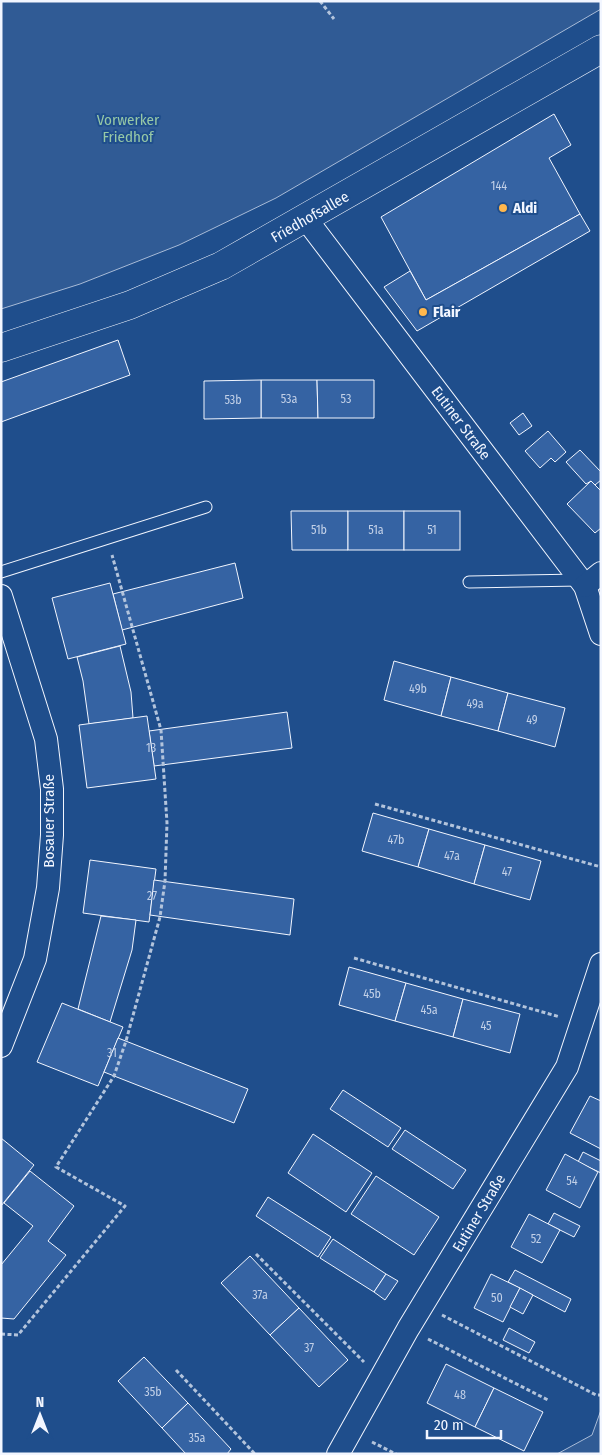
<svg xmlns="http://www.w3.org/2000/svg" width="602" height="1455" font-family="'Fira Sans Condensed',sans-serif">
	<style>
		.green { fill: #305b95; stroke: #a8bbd7 }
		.building { fill: #3563a3; stroke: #f2f6ff }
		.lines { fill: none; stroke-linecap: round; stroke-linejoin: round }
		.service-casing { stroke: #f2f6ff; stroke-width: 13 }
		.minor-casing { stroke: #f2f6ff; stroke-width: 24 }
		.tertiary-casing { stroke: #f2f6ff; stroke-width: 29 }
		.path { stroke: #b3c4dc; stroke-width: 3; stroke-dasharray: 4 2.5; stroke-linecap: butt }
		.service { stroke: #1f4e8c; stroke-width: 11 }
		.minor { stroke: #1f4e8c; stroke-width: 22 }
		.tertiary { stroke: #1f4e8c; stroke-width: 28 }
		.poi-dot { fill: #ffb74d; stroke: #1f4e8c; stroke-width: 2 }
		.labels { text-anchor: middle; stroke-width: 4; stroke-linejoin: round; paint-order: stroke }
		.number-label { font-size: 12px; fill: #c3d1e8 }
		.park-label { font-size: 15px; fill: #97c8a6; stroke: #1f4e8c }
		.poi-label { font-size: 15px; font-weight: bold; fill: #f2f6ff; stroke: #1f4e8c; text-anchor: start }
		.street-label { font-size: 15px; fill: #f2f6ff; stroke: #1f4e8c }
	</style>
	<rect width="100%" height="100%" fill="#1f4e8c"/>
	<g class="green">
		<path d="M1 1H601V9L276 198 179 245 80 284 1 309Z"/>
		<path d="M601 1410V1454H557L592 1435Z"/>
	</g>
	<g class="building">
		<path d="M554 114 571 145 549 158 580 214 426 300 381 217Z"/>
		<path d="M580 214 590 231 417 331 384 287 410 271 426 300Z"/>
		<path d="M118 340 130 375 1 422V382Z"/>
		<path d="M261 380H317L318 418H261Z"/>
		<path d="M261 380V418L204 419V381Z"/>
		<path d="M317 380H374V418H318Z"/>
		<path d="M523 413 532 426 519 435 510 423Z"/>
		<path d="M548 431 566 452 555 462 551 458 540 468 525 451Z"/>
		<path d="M580 450 601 472V480L595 485 591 481 586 484 566 462Z"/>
		<path d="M591 481 601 491V528L595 533 567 504Z"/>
		<path d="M291 511H348V550H292Z"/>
		<rect x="348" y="511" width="56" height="39"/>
		<rect x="404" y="511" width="56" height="39"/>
		<path d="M235 563 243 598 122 630 113 594Z"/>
		<path d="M110 583 126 644 68 659 52 598Z"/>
		<path d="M120 646 131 692 133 718 89 724 83 681 77 657Z"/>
		<path d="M394 661 451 677 441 716 384 700Z"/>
		<path d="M451 677 508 693 498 731 441 716Z"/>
		<path d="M508 693 565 708 555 747 498 731Z"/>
		<path d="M287 712 292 748 154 766 149 731Z"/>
		<path d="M147 716 156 779 87 788 79 725Z"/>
		<path d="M373 813 429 829 418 867 362 851Z"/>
		<path d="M429 829 485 845 474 884 418 867Z"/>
		<path d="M485 845 541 861 530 900 474 884Z"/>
		<path d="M90 860 156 869 149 922 83 913Z"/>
		<path d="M154 880 294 899 290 935 150 915Z"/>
		<path d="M101 916 136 920 132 950 110 1022 78 1009Z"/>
		<path d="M349 967 406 983 395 1021 339 1005Z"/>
		<path d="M406 983 463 999 453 1037 395 1021Z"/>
		<path d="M463 999 520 1014 510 1053 453 1037Z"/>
		<path d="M62 1003 123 1027 98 1086 37 1062Z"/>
		<path d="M118 1038 248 1089 234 1123 104 1072Z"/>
		<path d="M343 1090 401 1128 388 1147 330 1109Z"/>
		<path d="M590 1096 601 1101V1149L570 1133Z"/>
		<path d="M405 1130 466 1170 453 1189 392 1149Z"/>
		<path d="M313 1134 372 1173 346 1212 288 1173Z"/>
		<path d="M1 1138 34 1165 1 1206Z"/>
		<path d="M583 1152 601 1161V1173L578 1162Z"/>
		<path d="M565 1154 598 1172 580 1208 546 1190Z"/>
		<path d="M30 1171 74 1206 48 1241 66 1255 14 1319 1 1318V1265L33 1226 4 1203Z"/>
		<path d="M376 1176 439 1217 414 1255 351 1214Z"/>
		<path d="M268 1197 331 1237 318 1257 256 1216Z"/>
		<path d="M554 1213 580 1226 574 1237 548 1224Z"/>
		<path d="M529 1214 560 1230 542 1263 511 1247Z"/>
		<path d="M333 1239 386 1274 374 1292 320 1258Z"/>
		<path d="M250 1256 299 1308 270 1335 221 1283Z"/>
		<path d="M515 1270 571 1299 565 1312 508 1282Z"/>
		<path d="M386 1274 398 1281 385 1300 374 1292Z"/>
		<path d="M491 1274 520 1288 503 1322 474 1308Z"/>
		<path d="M520 1288 533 1295 523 1314 510 1307Z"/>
		<path d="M299 1308 348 1360 319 1387 270 1335Z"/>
		<path d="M509 1328 535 1342 529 1353 503 1340Z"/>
		<path d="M144 1357 188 1403 162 1428 118 1381Z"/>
		<path d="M446 1364 494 1388 475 1427 427 1403Z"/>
		<path d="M494 1388 543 1412 524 1451 475 1427Z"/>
		<path d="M188 1403 231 1449 227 1454H186L162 1428Z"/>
	</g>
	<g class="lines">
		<defs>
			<g id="service">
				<path d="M1 572 206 507"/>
				<path d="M469 582 580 580"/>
			</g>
			<g id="minor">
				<path d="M306 219 585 586 601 634"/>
				<path d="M585 586 601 573"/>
				<path d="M1 596 46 739 52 789V835L48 888 35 959 1 1046"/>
				<path d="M338 1454 408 1329 567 1067 601 964"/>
			</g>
			<path id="tertiary" d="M1 348 130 305 221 266 601 49"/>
		</defs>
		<use href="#service" class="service-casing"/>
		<use href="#minor" class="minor-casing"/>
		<use href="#tertiary" class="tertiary-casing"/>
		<g class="path">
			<path d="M320 1 334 19"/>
			<path d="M375 804 601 867"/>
			<path d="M354 958 560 1017"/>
			<path d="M256 1254 364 1362"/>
			<path d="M442 1315 596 1395H601"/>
			<path d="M1 1334 18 1335 125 1206 56 1167 114 1076 126 1041 160 917 165 881 167 823 161 730 112 555"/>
			<path d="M428 1339 548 1400"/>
			<path d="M176 1370 255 1454"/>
			<path d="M372 1442 396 1454"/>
		</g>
		<use href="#service" class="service"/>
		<use href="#minor" class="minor"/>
		<use href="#tertiary" class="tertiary"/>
	</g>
	<g class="poi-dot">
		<circle cx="503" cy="208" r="5"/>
		<circle cx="423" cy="312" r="5"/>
	</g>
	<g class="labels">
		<g class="number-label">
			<text x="499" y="190">144</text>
			<text x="289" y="403">53a</text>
			<text x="346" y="403">53</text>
			<text x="233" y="404">53b</text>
			<text x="319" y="534">51b</text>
			<text x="376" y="534">51a</text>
			<text x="432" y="534">51</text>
			<text x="418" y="693">49b</text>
			<text x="475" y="708">49a</text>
			<text x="532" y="724">49</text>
			<text x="151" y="752">13</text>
			<text x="396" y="844">47b</text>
			<text x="452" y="860">47a</text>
			<text x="507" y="876">47</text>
			<text x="152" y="900">27</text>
			<text x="372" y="998">45b</text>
			<text x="429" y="1014">45a</text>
			<text x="486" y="1030">45</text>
			<text x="112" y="1057">31</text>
			<text x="572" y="1185">54</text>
			<text x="536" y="1243">52</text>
			<text x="260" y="1299">37a</text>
			<text x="497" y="1302">50</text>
			<text x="309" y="1352">37</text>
			<text x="153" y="1396">35b</text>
			<text x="460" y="1399">48</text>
			<text x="197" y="1442">35a</text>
		</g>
		<g class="park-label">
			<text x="128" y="125">Vorwerker<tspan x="128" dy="17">Friedhof</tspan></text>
		</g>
		<g class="poi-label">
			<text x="513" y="213">Aldi</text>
			<text x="433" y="317">Flair</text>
		</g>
		<g class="street-label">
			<text transform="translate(310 217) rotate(-30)" y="5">Friedhofsallee</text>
			<text transform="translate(461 423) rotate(53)" y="5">Eutiner Straße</text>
			<text transform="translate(49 821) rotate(-90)" y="5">Bosauer Straße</text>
			<text transform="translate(479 1213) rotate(-59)" y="5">Eutiner Straße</text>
		</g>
	</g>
	<rect width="602" height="1455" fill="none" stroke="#f2f6ff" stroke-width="5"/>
	<g transform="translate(40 1415)" stroke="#1f4e8c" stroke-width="4" paint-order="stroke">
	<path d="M0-4L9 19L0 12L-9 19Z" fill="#f2f6ff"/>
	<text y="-8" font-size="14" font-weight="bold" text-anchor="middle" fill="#f2f6ff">N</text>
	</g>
	<path d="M427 1430v8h74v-8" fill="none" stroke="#f2f6ff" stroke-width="2.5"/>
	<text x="434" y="1430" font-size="15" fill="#f2f6ff" stroke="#1f4e8c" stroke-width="4" paint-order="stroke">20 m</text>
</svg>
